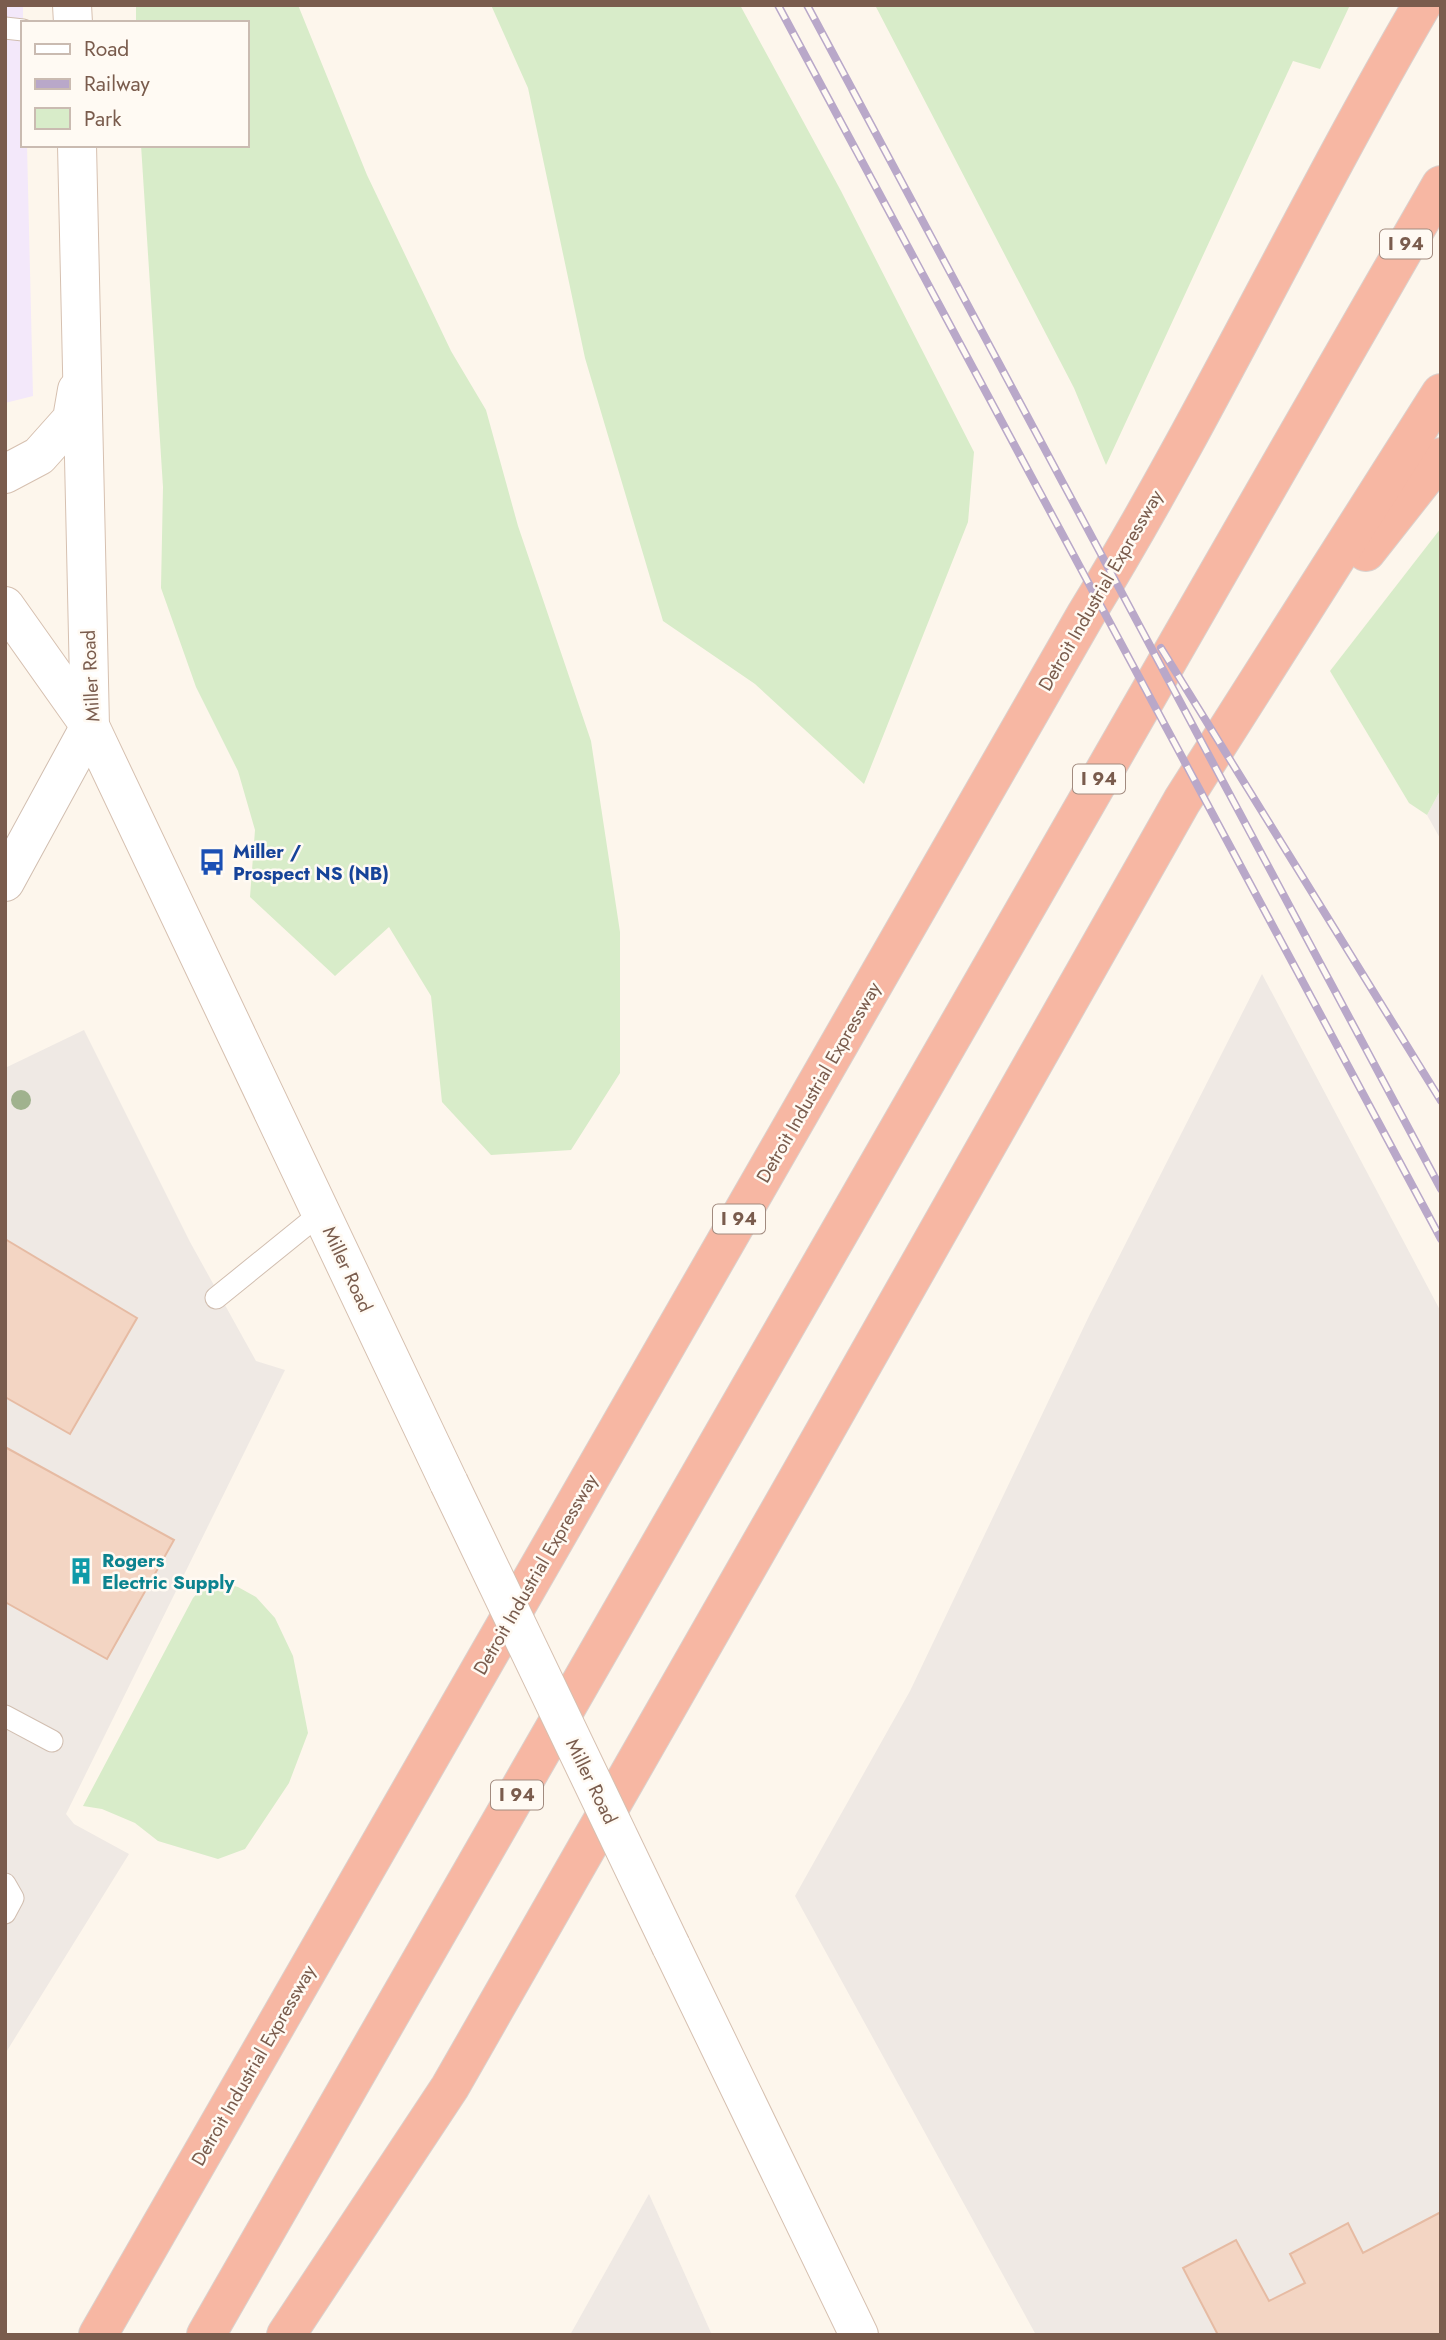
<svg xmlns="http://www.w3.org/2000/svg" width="1446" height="2340" font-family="Jost,sans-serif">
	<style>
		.industrial { fill: #efe9e4 }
		.education { fill: #f3e8fa }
		.green { fill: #d8ecc9 }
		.building { fill: #f3d5c3; stroke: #e6bba3; stroke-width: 2 }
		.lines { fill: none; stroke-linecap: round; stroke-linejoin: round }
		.lane-casing { stroke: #d1beb0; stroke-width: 23 }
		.street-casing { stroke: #d1beb0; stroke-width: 40 }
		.secondary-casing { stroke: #d6c0b0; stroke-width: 40 }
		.highway-casing { stroke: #dad1cd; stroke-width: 40 }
		.lane { stroke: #fff; stroke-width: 21 }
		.street { stroke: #fff; stroke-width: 38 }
		.secondary { stroke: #fff; stroke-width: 38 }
		.highway { stroke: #f7b7a3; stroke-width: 38 }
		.rail-casing { stroke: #b9a8c9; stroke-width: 8 }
		.rail { stroke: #fffaf3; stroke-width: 5; stroke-dasharray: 16; stroke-linecap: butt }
		.secondary-bridge-casing { stroke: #d6c0b0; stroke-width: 40; stroke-linecap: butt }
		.secondary-bridge { stroke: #fff; stroke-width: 38 }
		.tree { fill: #a0b28e }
		.labels { text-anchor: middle; stroke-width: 5; stroke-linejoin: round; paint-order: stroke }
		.shield { fill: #fffaf3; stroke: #a28b7f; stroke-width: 2 }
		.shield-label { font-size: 18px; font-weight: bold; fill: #7a5c4d }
		.street-label { font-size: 19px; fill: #7a5c4d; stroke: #fffaf3 }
		.transit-label { font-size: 19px; font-weight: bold; fill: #164399; stroke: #fffaf3; text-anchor: start }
		.culture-label { font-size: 19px; font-weight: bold; fill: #0d838f; stroke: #fffaf3; text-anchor: start }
	</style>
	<rect width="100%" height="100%" fill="#fdf6ec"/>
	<g class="industrial">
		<path d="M1441 789V840L1427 815Z"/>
		<path d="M1262 974 1441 1312V2335H1036L795 1896 910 1691 1090 1314Z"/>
		<path d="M84 1030 190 1242 256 1361 285 1370 66 1814 74 1824 129 1854 5 2054V1068Z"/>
		<path d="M649 2194 712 2335H570Z"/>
	</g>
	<path class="education" d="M5 5H23V145H27L33 396 5 403Z"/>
	<g class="green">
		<path d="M136 5H298L367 175 451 351 486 410 518 526 591 741 620 932V1073L571 1150 491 1155 442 1102 431 996 389 927 335 976 250 897 255 830 238 771 196 687 161 588 163 487 141 145H247V23H136Z"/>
		<path d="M491 5H740L841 191 974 452 968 522 864 784 755 684 663 621 585 358 528 88Z"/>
		<path d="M875 5H1350L1320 69 1293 61 1106 465 1074 388Z"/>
		<path d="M1441 528V789L1427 815 1409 803 1330 671Z"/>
		<path d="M210 1579 238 1587 256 1597 275 1618 293 1656 308 1733 289 1783 245 1849 218 1859 158 1841 135 1823 102 1809 83 1806 193 1598Z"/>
	</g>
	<g class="building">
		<path d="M5 1239 137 1318 70 1434 5 1397Z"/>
		<path d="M5 1447 174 1540 107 1659 5 1602Z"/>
		<path d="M1441 2212V2335H1218L1183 2268 1236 2240 1269 2301 1305 2283 1290 2254 1348 2223 1363 2253Z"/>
	</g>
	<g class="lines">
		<defs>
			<g id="lane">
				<path d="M5 28 23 30"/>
				<path d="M216 1298 321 1213"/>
				<path d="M5 1716 52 1741"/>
				<path d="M5 1884 13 1898 5 1913"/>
			</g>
			<path id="street" d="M5 882 90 726"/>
			<g id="secondary">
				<path d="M72 5 73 23"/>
				<path d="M77 145 90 726 449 1483"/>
				<path d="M5 474 39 456 72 419 77 390"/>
				<path d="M5 606 90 726"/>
				<path d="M671 1946 859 2335"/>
			</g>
			<g id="highway">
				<path d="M1366 552 1441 457"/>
				<path d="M98 2335 1085 616C1206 418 1305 206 1422 5"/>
				<path d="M206 2335 1441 185"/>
				<path d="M286 2335 450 2087 800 1475 1182 801 1441 393"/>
			</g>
		</defs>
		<use href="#lane" class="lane-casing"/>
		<use href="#street" class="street-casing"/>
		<use href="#secondary" class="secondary-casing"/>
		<use href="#highway" class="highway-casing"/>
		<use href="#lane" class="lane"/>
		<use href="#street" class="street"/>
		<use href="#secondary" class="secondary"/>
		<use href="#highway" class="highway"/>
		<defs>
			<g id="rail">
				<path d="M778 5 1441 1239"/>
				<path d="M807 5 1441 1189"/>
				<path d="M1161 648 1441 1101"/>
			</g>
		</defs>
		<use href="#rail" class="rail-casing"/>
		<use href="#rail" class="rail"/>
		<defs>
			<path id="secondary-bridge" d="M449 1483 671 1946"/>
		</defs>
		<use href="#secondary-bridge" class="secondary-bridge-casing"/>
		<use href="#secondary-bridge" class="secondary-bridge"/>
	</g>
	<circle class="tree" cx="21" cy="1100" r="10"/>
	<defs>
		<symbol id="bus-bare" viewBox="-9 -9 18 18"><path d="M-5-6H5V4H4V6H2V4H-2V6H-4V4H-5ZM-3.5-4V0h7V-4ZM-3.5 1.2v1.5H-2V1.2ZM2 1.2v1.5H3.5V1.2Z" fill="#1a4fb4" stroke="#fffaf3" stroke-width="2.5" paint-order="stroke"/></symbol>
		<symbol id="building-bare" viewBox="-9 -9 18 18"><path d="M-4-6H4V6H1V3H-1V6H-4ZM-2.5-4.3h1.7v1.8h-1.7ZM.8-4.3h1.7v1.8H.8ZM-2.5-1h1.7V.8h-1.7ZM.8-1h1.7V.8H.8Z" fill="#0f9aa8" stroke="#fffaf3" stroke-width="2.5" paint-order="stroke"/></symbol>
	</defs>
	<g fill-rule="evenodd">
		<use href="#bus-bare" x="193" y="843" width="38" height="38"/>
		<use href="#building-bare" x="62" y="1552" width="38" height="38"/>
	</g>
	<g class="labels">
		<g class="shield">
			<rect x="1380" y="229.5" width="52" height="29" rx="5"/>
			<rect x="1073" y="764.5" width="52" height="29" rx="5"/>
			<rect x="713" y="1204.5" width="52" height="29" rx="5"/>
			<rect x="491" y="1780.5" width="52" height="29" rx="5"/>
		</g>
		<g class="shield-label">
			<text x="1406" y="250">I 94</text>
			<text x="1099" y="785">I 94</text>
			<text x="739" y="1225">I 94</text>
			<text x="517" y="1801">I 94</text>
		</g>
		<g class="street-label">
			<text transform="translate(1100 590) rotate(-60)" y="7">Detroit Industrial Expressway</text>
			<text transform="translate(90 676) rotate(-93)" y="7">Miller Road</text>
			<text transform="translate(818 1082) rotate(-60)" y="7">Detroit Industrial Expressway</text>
			<text transform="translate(348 1269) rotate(65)" y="7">Miller Road</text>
			<text transform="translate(535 1574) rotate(-60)" y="7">Detroit Industrial Expressway</text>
			<text transform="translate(592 1781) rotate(64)" y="7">Miller Road</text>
			<text transform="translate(253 2065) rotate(-60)" y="7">Detroit Industrial Expressway</text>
		</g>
		<g class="transit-label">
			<text x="233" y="858">Miller /<tspan x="233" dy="22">Prospect NS (NB)</tspan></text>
		</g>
		<g class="culture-label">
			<text x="102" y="1567">Rogers<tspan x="102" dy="22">Electric Supply</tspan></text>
		</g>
	</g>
	<rect width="1446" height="2340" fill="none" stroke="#7a5c4d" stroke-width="14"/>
	<rect x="21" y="21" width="228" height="126" fill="#fffaf3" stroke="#cabbb1" stroke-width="2"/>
	<rect x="35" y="44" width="35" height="10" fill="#ffffff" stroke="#cabbb1" stroke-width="2"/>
	<text x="84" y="56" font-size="21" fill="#7a5c4d">Road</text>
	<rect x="35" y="79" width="35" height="10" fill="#b9a8c9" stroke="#cabbb1" stroke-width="2"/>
	<text x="84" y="91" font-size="21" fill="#7a5c4d">Railway</text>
	<rect x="35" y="108" width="35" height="21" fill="#d8ecc9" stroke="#cabbb1" stroke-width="2"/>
	<text x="84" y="126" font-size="21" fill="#7a5c4d">Park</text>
</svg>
